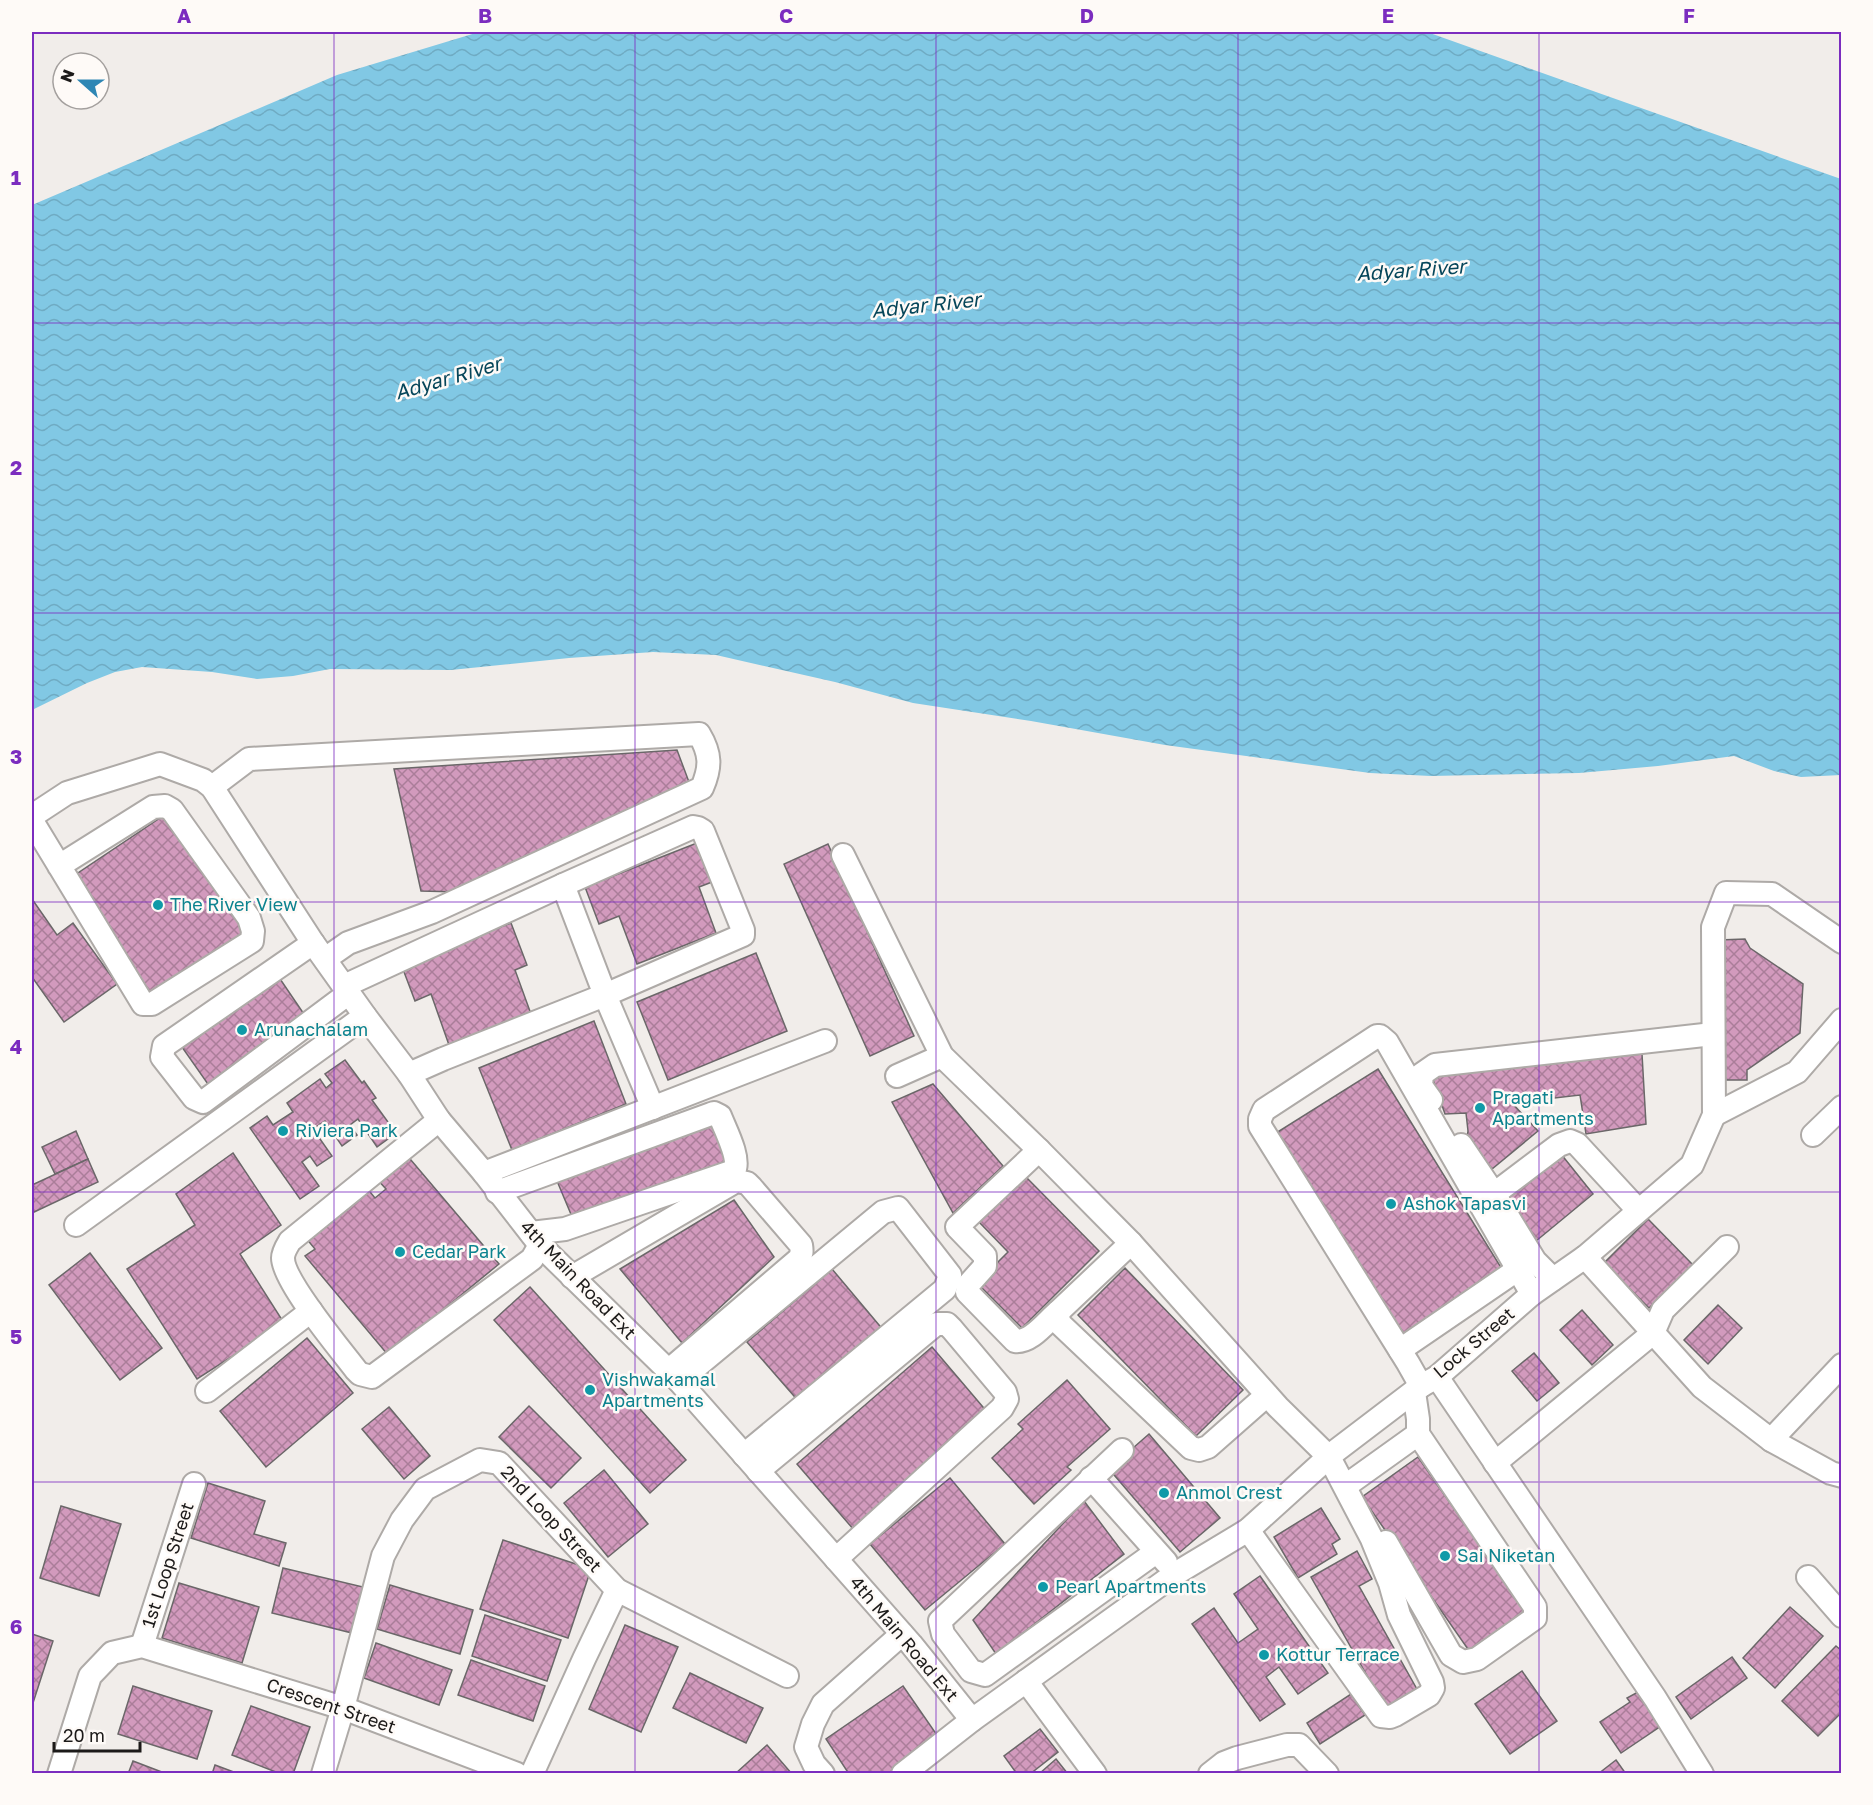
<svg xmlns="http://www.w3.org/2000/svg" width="1873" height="1805" font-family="'Golos Text',sans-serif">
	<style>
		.water { fill: url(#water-waves) }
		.building { fill: url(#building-cross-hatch); stroke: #6b6769; stroke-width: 1.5 }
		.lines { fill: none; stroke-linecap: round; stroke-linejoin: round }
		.minor-casing { stroke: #aeaaa7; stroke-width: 26 }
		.minor { stroke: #fff; stroke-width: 22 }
		.grid { fill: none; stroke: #7b2cbf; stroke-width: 1.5; stroke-opacity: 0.55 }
		.culture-dot { fill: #0f9aa8; stroke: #fefaf7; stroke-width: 2 }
		.labels { text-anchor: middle; stroke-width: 5; stroke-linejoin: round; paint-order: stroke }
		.culture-label { font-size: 18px; fill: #0d838f; stroke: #fefaf7; text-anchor: start }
		.street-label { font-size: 18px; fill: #1c1a19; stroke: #fefaf7 }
		.water-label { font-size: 20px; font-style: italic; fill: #06465a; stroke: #fefaf7 }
		.neatline { fill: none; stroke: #7b2cbf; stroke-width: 2 }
		.grid-label { font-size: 20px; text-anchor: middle; font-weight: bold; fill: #7b2cbf }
	</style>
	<defs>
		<pattern id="water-waves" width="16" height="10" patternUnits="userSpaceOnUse" patternTransform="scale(1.5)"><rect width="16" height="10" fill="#81c8e4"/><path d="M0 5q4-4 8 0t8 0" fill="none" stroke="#6fabc3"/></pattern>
		<pattern id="building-cross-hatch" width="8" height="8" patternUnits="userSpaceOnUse" patternTransform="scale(1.5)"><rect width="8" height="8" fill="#d29abd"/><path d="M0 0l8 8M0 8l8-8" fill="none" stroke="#aa7d99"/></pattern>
	</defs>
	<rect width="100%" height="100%" fill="#f1edea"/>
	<path class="water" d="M479 32H1427L1841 179V775L1801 777 1774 771 1734 756 1658 766 1579 773 1431 776 1370 773 1165 745 1031 721 913 703 835 682 716 655 653 652 569 658 451 670 330 669 293 676 257 679 212 672 142 667 115 672 87 683 32 710V205L337 75Z"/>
	<g class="building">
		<path d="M677 750 689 782 460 892 421 891 394 769Z"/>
		<path d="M166 814 247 931 148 997 69 879Z"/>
		<path d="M697 843 712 882 699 887 716 933 637 964 619 916 599 924 585 887Z"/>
		<path d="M828 844 914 1036 870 1056 784 864Z"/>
		<path d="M32 899 57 935 73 923 117 984 64 1022 32 977Z"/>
		<path d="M511 923 527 965 515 970 531 1014 449 1045 431 994 415 1001 401 964Z"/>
		<path d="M1745 939 1750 948 1803 984 1800 1033 1747 1070V1080H1716L1719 940Z"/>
		<path d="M756 953 787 1031 668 1080 637 1002Z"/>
		<path d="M276 973 308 1020 210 1087 177 1040Z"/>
		<path d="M594 1021 626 1104 512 1150 479 1068Z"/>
		<path d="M1642 1054 1646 1124 1586 1134 1580 1095 1512 1103 1538 1131 1492 1169 1466 1145 1468 1131 1466 1113 1445 1114 1431 1074Z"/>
		<path d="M345 1060 362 1083 364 1081 376 1098 372 1100 396 1133 377 1147 358 1119 350 1125 357 1135 342 1146 325 1121 313 1129 332 1156 317 1166 310 1156 302 1162 319 1186 300 1199 250 1128 267 1116 273 1125 293 1112 287 1103 320 1079 326 1088 332 1083 325 1074Z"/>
		<path d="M1378 1069 1505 1274 1403 1338 1276 1133Z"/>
		<path d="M933 1084 1003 1166 953 1213 892 1102Z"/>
		<path d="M712 1121 726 1164 573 1219 557 1181Z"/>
		<path d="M76 1131 88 1159 55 1174 42 1147Z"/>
		<path d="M233 1153 281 1225 240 1254 284 1323 197 1379 127 1269 195 1225 176 1194Z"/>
		<path d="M405 1153 499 1264 388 1355 305 1256 315 1249 306 1238 366 1187 375 1198 386 1189 376 1178Z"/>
		<path d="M1561 1154 1593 1194 1536 1241 1503 1201Z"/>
		<path d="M88 1159 98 1182 32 1213V1185Z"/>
		<path d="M1025 1176 1099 1251 1022 1328 977 1283 1008 1252 979 1222Z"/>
		<path d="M734 1200 774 1257 682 1343 620 1269Z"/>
		<path d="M1648 1219 1693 1265 1649 1308 1604 1263Z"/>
		<path d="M90 1253 162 1348 120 1380 49 1285Z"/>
		<path d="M1125 1268 1243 1390 1196 1436 1078 1315Z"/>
		<path d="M832 1269 884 1331 800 1403 747 1342Z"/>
		<path d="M530 1287 686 1460 650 1493 494 1320Z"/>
		<path d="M1718 1305 1742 1328 1708 1364 1684 1340Z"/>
		<path d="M1582 1310 1613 1345 1592 1365 1560 1330Z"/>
		<path d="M307 1338 353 1393 266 1467 220 1411Z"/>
		<path d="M932 1347 988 1413 854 1530 797 1464Z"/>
		<path d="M1534 1353 1559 1383 1537 1401 1512 1371Z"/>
		<path d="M1067 1380 1110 1429 1067 1467 1071 1470 1034 1504 992 1458 1023 1429 1018 1424Z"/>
		<path d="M529 1406 581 1458 551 1488 499 1437Z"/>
		<path d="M389 1407 430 1456 404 1479 362 1429Z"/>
		<path d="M1149 1434 1220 1518 1180 1552 1109 1469Z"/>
		<path d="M1418 1457 1529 1616 1472 1655 1362 1497Z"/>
		<path d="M604 1470 648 1524 608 1557 564 1503Z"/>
		<path d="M950 1478 1005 1544 925 1610 870 1544Z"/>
		<path d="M208 1483 265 1501 254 1534 286 1543 279 1566 191 1538Z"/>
		<path d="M1084 1501 1124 1554 996 1654 973 1620Z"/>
		<path d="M61 1506 121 1524 99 1596 40 1578Z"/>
		<path d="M1321 1508 1340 1539 1332 1544 1337 1554 1298 1578 1274 1537Z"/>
		<path d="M503 1540 591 1569 568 1638 480 1609Z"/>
		<path d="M1357 1551 1372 1579 1359 1586 1418 1691 1386 1709 1311 1577Z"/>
		<path d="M283 1568 363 1587 352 1633 272 1613Z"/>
		<path d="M1260 1576 1328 1673 1298 1694 1279 1667 1266 1677 1285 1704 1260 1721 1192 1624 1214 1608 1238 1643 1258 1629 1234 1594Z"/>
		<path d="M179 1583 259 1607 242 1663 162 1638Z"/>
		<path d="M390 1585 473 1610 460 1654 377 1629Z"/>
		<path d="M1790 1607 1823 1636 1775 1688 1743 1658Z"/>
		<path d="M485 1615 561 1640 547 1681 472 1656Z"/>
		<path d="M625 1625 678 1647 641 1732 589 1709Z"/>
		<path d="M32 1634 53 1641 32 1706Z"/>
		<path d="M376 1643 452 1670 439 1705 364 1678Z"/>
		<path d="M1836 1646 1842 1651V1712L1818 1736 1782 1701Z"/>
		<path d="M1732 1657 1747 1678 1691 1719 1676 1697Z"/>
		<path d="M471 1660 545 1686 533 1721 458 1695Z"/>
		<path d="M1522 1671 1557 1721 1510 1754 1475 1704Z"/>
		<path d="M690 1673 763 1708 746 1743 673 1708Z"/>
		<path d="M133 1686 212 1711 197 1759 118 1734Z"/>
		<path d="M903 1686 939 1738 887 1774H849L826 1739Z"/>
		<path d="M1638 1692 1661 1726 1621 1753 1600 1722 1630 1702 1627 1698Z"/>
		<path d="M1351 1694 1365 1715 1320 1744 1307 1723Z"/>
		<path d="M251 1706 310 1727 293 1774H281L232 1755Z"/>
		<path d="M1040 1729 1058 1752 1030 1774H1017L1004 1756Z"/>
		<path d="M767 1745 792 1774H735Z"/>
		<path d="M1056 1759 1068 1774H1039Z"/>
		<path d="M1616 1760 1626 1774H1598Z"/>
		<path d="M133 1761 167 1774H128Z"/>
		<path d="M215 1765 239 1774H212Z"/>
	</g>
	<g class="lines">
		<defs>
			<g id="minor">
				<path d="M212 787 249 759 699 734C711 754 711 767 702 788L432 912 348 943 325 959"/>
				<path d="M32 816 67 793 160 764 203 780 212 787 313 943 365 1016 409 1074 439 1120 484 1173 540 1245 679 1381 911 1644 972 1720"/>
				<path d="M32 821 143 1004H152L252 941 253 931 249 918 172 810 165 806 153 807 59 866"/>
				<path d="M843 855 942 1056 1039 1150 1131 1243 1278 1407 1329 1457 1372 1539 1390 1583 1399 1615 1432 1682 1433 1688 1429 1695 1395 1715 1390 1717 1381 1716 1248 1530"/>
				<path d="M313 943 164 1046 162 1057 194 1098 203 1102 349 993"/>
				<path d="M344 986 563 885 693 827 698 828 703 831 743 930V935L605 995 653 1108"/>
				<path d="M409 1074 443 1059 605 995 563 885"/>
				<path d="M897 1076 942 1056"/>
				<path d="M1431 1100 1421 1086 1422 1074 1435 1065 1713 1034"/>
				<path d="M1714 1115 1797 1072 1842 1020"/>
				<path d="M439 1120 290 1241C287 1246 283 1252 283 1258 283 1281 340 1349 356 1370L360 1374 372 1377 532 1259 540 1245"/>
				<path d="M1813 1135 1842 1107"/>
				<path d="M1461 1145 1494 1194 1535 1261 1553 1279"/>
				<path d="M1039 1150 957 1227 985 1256V1266L968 1285 967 1292 1015 1341C1031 1343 1046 1322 1058 1312"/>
				<path d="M484 1173 825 1041"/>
				<path d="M497 1192 711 1114 714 1113 720 1116C725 1129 741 1159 734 1171L565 1229 531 1233"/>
				<path d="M1494 1194 1559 1145 1570 1141 1577 1144 1638 1210"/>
				<path d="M76 1225 365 1016"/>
				<path d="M1131 1243 1058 1312 1059 1323 1191 1448 1199 1450 1208 1447 1267 1395"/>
				<path d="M1585 1257 1702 1387 1771 1440 1831 1473 1842 1476"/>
				<path d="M572 1277 736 1181 747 1183 751 1187 801 1245C802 1251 802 1254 799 1259L668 1371"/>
				<path d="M1400 1350 1517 1270"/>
				<path d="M1437 1377 1655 1698 1702 1774"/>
				<path d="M679 1381 883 1212 898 1208 950 1275 945 1289 744 1455"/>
				<path d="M1421 1386 1408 1363 1260 1126V1119L1264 1110 1377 1036H1380L1387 1042 1532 1294"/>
				<path d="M207 1391 311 1311"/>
				<path d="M1414 1392 1418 1419V1434"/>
				<path d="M1771 1440 1842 1365"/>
				<path d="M1122 1450 940 1621 943 1634 971 1671 985 1675 1156 1552"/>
				<path d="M1495 1463 1653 1333 1663 1310 1727 1247"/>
				<path d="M758 1471 936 1324H947L952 1329 1005 1392 1007 1399 1002 1408 836 1559"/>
				<path d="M1091 1478 1166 1562"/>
				<path d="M1351 1482 1418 1434 1535 1607V1618L1477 1659 1463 1662 1451 1655 1386 1542"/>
				<path d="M1808 1577 1842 1616"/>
				<path d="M142 1646 194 1484"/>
				<path d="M1026 1681 1095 1774"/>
				<path d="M59 1774 90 1676 112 1653 142 1646 343 1708 517 1774"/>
				<path d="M323 1774 343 1708 383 1556 402 1520 425 1489 480 1460 499 1463 617 1590 787 1676"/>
				<path d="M532 1774 584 1659 617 1590"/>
				<path d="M823 1774 814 1764 806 1747 813 1724 823 1704 902 1634"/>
				<path d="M903 1774 972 1720 1175 1574 1248 1530 1333 1453 1421 1386 1437 1377 1532 1294 1585 1257 1692 1165 1714 1115 1713 927 1726 893 1772 894 1842 942"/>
				<path d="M1210 1774 1224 1763 1237 1758 1287 1745H1299L1327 1774"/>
			</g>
		</defs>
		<use href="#minor" class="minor-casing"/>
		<use href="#minor" class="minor"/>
	</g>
	<path class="grid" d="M334 32V1774M635 32V1774M936 32V1774M1238 32V1774M1539 32V1774M32 323H1842M32 613H1842M32 902H1842M32 1192H1842M32 1482H1842"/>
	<g class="culture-dot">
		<circle cx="158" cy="905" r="6"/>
		<circle cx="242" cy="1030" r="6"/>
		<circle cx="1480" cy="1108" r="6"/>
		<circle cx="283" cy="1131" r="6"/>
		<circle cx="1391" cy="1204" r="6"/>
		<circle cx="400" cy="1252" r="6"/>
		<circle cx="590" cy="1390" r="6"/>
		<circle cx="1164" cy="1493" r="6"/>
		<circle cx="1445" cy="1556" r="6"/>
		<circle cx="1043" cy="1587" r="6"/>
		<circle cx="1264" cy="1655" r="6"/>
	</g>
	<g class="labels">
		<g class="culture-label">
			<text x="170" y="911">The River View</text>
			<text x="254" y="1036">Arunachalam</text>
			<text x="1492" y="1104">Pragati<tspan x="1492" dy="21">Apartments</tspan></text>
			<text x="295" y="1137">Riviera Park</text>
			<text x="1403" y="1210">Ashok Tapasvi</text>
			<text x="412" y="1258">Cedar Park</text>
			<text x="602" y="1386">Vishwakamal<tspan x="602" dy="21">Apartments</tspan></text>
			<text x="1176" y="1499">Anmol Crest</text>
			<text x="1457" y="1562">Sai Niketan</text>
			<text x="1055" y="1593">Pearl Apartments</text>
			<text x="1276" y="1661">Kottur Terrace</text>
		</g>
		<g class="street-label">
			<text transform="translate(578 1280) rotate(46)" y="6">4th Main Road Ext</text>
			<text transform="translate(1474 1343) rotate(-40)" y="6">Lock Street</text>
			<text transform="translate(551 1519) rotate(47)" y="6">2nd Loop Street</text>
			<text transform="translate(168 1565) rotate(-72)" y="6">1st Loop Street</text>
			<text transform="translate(904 1639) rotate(50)" y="6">4th Main Road Ext</text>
			<text transform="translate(331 1706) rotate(19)" y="6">Crescent Street</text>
		</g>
		<g class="water-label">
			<text transform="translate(1411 270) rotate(-4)" y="7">Adyar River</text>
			<text transform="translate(926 305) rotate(-6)" y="7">Adyar River</text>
			<text transform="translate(448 378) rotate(-16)" y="7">Adyar River</text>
		</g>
	</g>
	<rect width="1873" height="1805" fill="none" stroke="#fefaf7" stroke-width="66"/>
	<g transform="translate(81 81) rotate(291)"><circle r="28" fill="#fefaf7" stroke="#a4a09e" stroke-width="1.5"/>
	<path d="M0-4.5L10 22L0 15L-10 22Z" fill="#2e86b4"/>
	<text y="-9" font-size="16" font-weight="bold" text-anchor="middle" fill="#1c1a19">N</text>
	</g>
	<path d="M54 1742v9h86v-9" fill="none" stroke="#1c1a19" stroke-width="3"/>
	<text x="63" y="1742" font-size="18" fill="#1c1a19" stroke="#fefaf7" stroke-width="4.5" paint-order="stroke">20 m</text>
	<rect x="33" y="33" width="1807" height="1739" class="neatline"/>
	<g class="grid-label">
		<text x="184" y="23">A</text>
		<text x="485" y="23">B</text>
		<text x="786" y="23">C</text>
		<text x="1087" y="23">D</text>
		<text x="1388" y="23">E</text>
		<text x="1689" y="23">F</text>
		<text x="16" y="185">1</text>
		<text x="16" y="475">2</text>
		<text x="16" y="764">3</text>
		<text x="16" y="1054">4</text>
		<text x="16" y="1344">5</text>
		<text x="16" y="1634">6</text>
	</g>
</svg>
